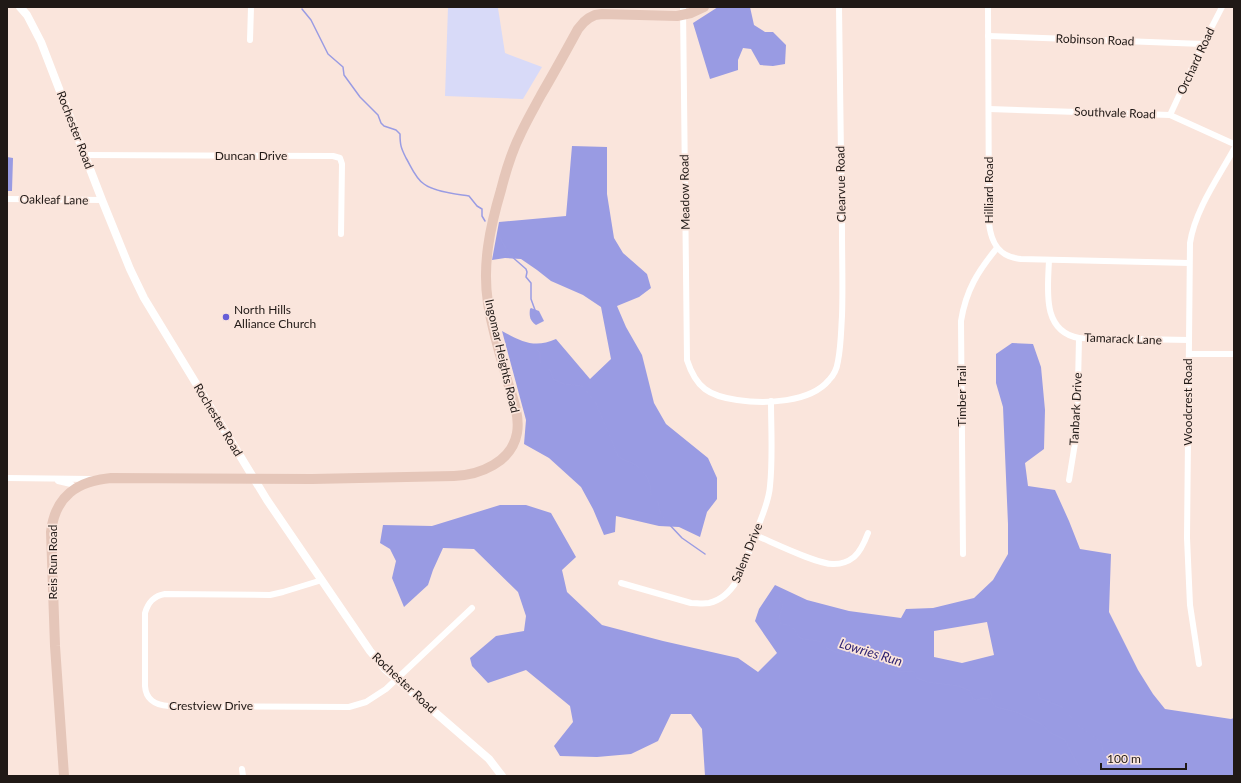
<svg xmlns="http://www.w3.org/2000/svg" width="1241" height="783" font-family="Lato,sans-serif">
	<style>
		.green { fill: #d8daf8 }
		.forest { fill: #999be3; fill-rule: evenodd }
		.water { fill: #9a9ce3 }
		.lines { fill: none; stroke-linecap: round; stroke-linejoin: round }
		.stream { stroke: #9a9ce3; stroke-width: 1.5 }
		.minor { stroke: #fff; stroke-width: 6 }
		.tertiary { stroke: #fff; stroke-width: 8 }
		.primary { stroke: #e5c6b9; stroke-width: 10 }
		.poi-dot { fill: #675ed7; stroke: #fae5dc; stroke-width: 1.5 }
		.labels { text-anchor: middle; stroke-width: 3.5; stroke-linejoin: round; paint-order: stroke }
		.street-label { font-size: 12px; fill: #201916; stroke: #fae5dc }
		.poi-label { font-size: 12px; fill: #201916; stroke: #fae5dc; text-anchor: start }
		.water-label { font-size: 13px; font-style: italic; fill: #2a1e6f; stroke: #fae5dc }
	</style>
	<rect width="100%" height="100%" fill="#fae5dc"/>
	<path class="green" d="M448 7 498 8 505 53 542 67 523 99 445 96Z"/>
	<g class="forest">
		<path d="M718 7H750L754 25 765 32H773L786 45 785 64 773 66 760 65 751 49 743 48 738 60V70L710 79 693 23Z"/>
		<path d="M572 146 607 147V194L614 238 623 253 647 274 651 288 639 297 617 306 626 327 642 355 654 403 666 424 708 458 717 478V499L707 512 700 537 679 527 659 526 616 516 615 532 604 535 593 509 581 487 549 458 524 444 526 420 502 331C521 341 534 349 556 339L590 379 611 359 601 307 583 295 551 281 537 270 521 259 505 258 492 260 499 222 566 216Z"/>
		<path d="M7 157 13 158 12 191H7Z"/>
		<path d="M1012 343 1033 344 1041 367 1045 410 1044 449 1025 463 1028 486 1055 490 1069 521 1080 549 1111 554 1109 612 1138 670 1153 694 1165 709 1231 719 1234 718V776H705L702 729 691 714H671L658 741 631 754 597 757 560 756 554 746 573 722 570 706 526 670 488 683 472 666 470 658 496 636 524 631 526 616 518 592 474 549 443 548 433 570 428 585 404 607 392 578 396 561 390 549 380 543 383 525 432 526 500 505H526L551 513 576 557 562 570 567 592 602 625 663 641 738 658 758 672 777 653 755 621 759 609 775 585 807 600 849 611 901 618 906 609 933 608 974 598 993 580 1008 554V524L1003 407 996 383V354ZM987 622 994 655 962 663 934 657V631Z"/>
	</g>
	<path class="water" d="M531 308 539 311 544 321 536 325C530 321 529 316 530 309Z"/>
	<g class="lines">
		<g class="stream">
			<path d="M302 9 311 20 328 54 343 67 344 75 360 97 378 115 381 123 384 126 396 130 400 134C400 145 401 148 406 158 411 166 415 178 424 184 434 192 457 194 469 196L477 206 482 209V216L485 221"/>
			<path d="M499 236 510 255 526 269 527 272 526 277 531 283V299L535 310"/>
			<path d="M537 350 540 353V362L550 370 553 379 564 384 582 386 596 403 618 456C622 460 627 461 632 463 644 469 651 481 651 494L658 502 660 513 667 522 682 538 705 554"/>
			<path d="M777 597 783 605 779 617 781 624 789 625 794 629 799 637 803 639 819 641 827 648 833 651 886 666 897 672 911 671 914 672 917 678 927 682 959 686 970 691 973 699 977 700 982 698 990 699"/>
			<path d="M990 691 992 697 990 699"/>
			<path d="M1038 691 1039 698 1062 707 1079 726 1101 742C1105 752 1103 771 1113 776"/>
			<path d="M990 699 996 707 1016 712 1027 717 1041 724 1051 733 1065 740 1081 771 1093 773 1096 776"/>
		</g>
		<g class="minor">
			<path d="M683 7 687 360C696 388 709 396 737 400 765 404 810 403 829 380 834 375 837 368 838 361 841 346 841 331 842 316 843 288 842 259 842 231 841 156 840 82 839 7"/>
			<path d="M988 7 989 223C991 243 999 257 1021 259L1189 263"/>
			<path d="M988 36 1203 44"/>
			<path d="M250 40 251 7"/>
			<path d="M989 109 1170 115 1234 144"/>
			<path d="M1170 115 1203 44 1222 7"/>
			<path d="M85 155 333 156 340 158 342 164 341 234"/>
			<path d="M7 199 102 200"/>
			<path d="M1049 260C1048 289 1041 331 1079 338L1189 340"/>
			<path d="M1189 354H1234"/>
			<path d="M7 478 92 479"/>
			<path d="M1069 480 1077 431 1079 338"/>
			<path d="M58 481 71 484 76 488"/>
			<path d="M755 535C772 542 818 565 834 564 841 564 849 561 854 557 861 551 865 541 868 533"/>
			<path d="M963 554 961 321C966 290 978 271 997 248"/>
			<path d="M322 580 283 592 270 595 165 594C153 596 148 603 145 613V686C146 700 155 705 169 706L349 707 366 702 386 689 472 608"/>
			<path d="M621 583 691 603C697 603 703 604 709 603 739 596 747 557 756 532 761 518 769 502 770 486 773 458 771 429 771 401"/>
			<path d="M1199 664 1190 605 1187 538 1190 243C1195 210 1218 178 1234 149"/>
			<path d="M242 769 243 776"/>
		</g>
		<path class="tertiary" d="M20 7 27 15 41 42 102 200 130 269 144 298 267 500 370 651 385 669 489 759 502 776"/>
		<path class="primary" d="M64 776 55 646 51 532C55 496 77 481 111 478L312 479 454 476C480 475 512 462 517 433 520 417 513 398 508 383 501 357 492 330 488 303 482 265 490 227 501 190 506 170 512 151 521 133 527 120 534 108 541 95 554 73 566 51 578 29L584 22 589 18 595 15 602 14 677 16 691 13 704 7"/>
	</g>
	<circle class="poi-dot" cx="226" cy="317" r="4"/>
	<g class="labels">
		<g class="street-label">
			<text transform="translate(1095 40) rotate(2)" y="4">Robinson Road</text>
			<text transform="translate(1196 61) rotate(-65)" y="4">Orchard Road</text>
			<text transform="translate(1115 113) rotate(2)" y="4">Southvale Road</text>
			<text transform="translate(75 130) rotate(69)" y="4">Rochester Road</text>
			<text x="251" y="160">Duncan Drive</text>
			<text transform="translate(841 184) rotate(-91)" y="4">Clearvue Road</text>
			<text transform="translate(989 190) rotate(-90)" y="4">Hilliard Road</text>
			<text transform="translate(685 192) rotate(-91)" y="4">Meadow Road</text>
			<text transform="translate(54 200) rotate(1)" y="4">Oakleaf Lane</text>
			<text transform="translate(1123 339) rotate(2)" y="4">Tamarack Lane</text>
			<text transform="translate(502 356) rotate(77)" y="4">Ingomar Heights Road</text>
			<text transform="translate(962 396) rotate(-90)" y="4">Timber Trail</text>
			<text transform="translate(1188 402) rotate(-90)" y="4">Woodcrest Road</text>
			<text transform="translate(1076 409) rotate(-87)" y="4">Tanbark Drive</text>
			<text transform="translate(218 420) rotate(59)" y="4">Rochester Road</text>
			<text transform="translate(747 553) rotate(-68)" y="4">Salem Drive</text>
			<text transform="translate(53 562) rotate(-90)" y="4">Reis Run Road</text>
			<text transform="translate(404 683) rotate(43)" y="4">Rochester Road</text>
			<text x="211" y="710">Crestview Drive</text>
		</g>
		<g class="poi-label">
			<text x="234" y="314">North Hills<tspan x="234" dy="14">Alliance Church</tspan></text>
		</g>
		<g class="water-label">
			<text transform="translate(871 652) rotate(17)" y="5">Lowries Run</text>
		</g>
	</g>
	<rect width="1241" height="783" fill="none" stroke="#201916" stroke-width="16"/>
	<path d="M1101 763v6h85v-6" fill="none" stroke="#201916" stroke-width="2"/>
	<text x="1107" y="763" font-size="12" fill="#201916" stroke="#fae5dc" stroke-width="3" paint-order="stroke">100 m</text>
</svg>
